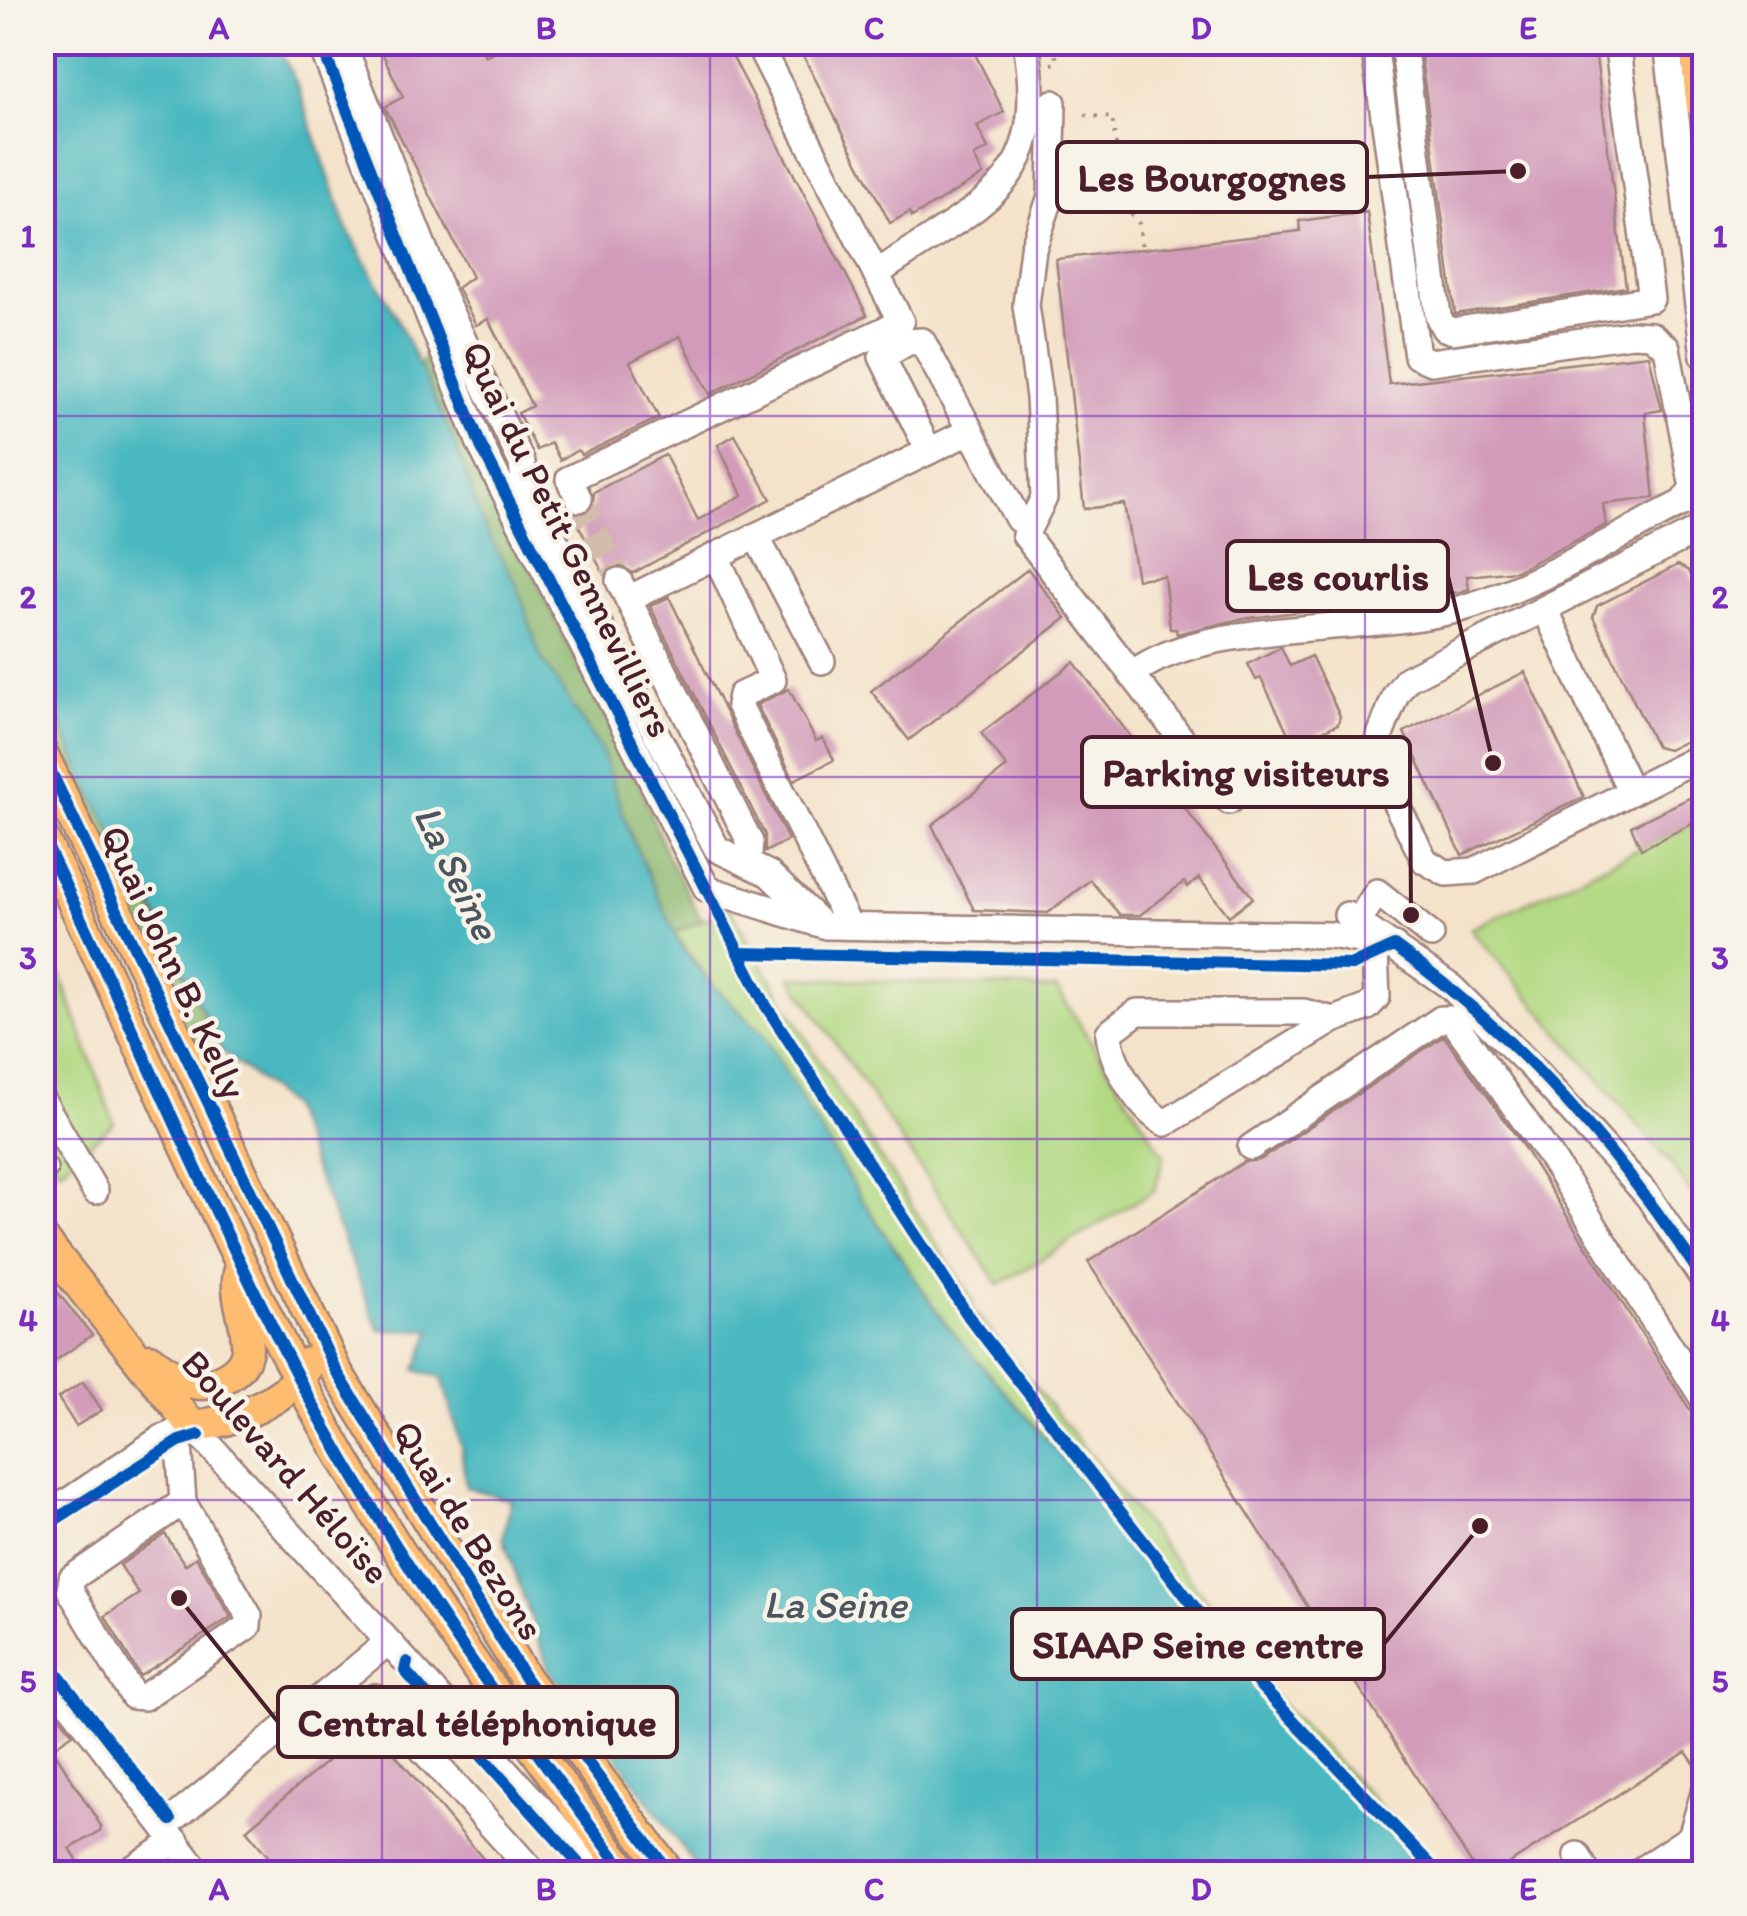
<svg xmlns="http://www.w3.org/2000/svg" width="1747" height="1916" font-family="Itim,sans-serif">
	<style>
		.green { fill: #b2d983; stroke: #7e7c57; stroke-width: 2.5 }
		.forest { fill: #8db971; stroke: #6c6c4e; stroke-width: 2.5 }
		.water { fill: #49b8c0; stroke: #4a6c76; stroke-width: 2.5 }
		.building { fill: #d19bb9 }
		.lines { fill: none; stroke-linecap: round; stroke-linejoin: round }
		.minor-tunnel { stroke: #d2bcaa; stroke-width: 25; stroke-dasharray: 25 12; stroke-linecap: butt }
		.minor-casing { stroke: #9f817a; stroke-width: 30 }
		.major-casing { stroke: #9f817a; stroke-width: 35 }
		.highway-casing { stroke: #9f817a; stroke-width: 40 }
		.path { stroke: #9f817a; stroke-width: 4; stroke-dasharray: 2.5 8; stroke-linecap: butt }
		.minor { stroke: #fff; stroke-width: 25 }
		.major { stroke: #fdbc6f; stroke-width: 30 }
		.highway { stroke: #fdbc6f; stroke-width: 35 }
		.cycleway-casing { stroke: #f7f3e8; stroke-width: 19 }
		.cycleway { stroke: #0057b8; stroke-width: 12 }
		.grid { fill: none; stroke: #7b2cbf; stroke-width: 2.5; stroke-opacity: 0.55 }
		.labels { text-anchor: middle; stroke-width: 9; stroke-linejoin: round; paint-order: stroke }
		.street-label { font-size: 38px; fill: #4a1f2b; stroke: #f7f3e8 }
		.water-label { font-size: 40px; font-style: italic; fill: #4a555f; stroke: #f7f3e8 }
		.leader { fill: none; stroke: #4a1f2b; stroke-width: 4 }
		.callout-dot { fill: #4a1f2b; stroke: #f7f3e8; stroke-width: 4 }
		.callout { fill: #f7f3e8; stroke: #4a1f2b; stroke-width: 4 }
		.callout-label { font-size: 40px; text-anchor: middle; font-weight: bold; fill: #4a1f2b }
		.neatline { fill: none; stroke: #7b2cbf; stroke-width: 4 }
		.grid-label { font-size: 32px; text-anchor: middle; font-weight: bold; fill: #7b2cbf }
	</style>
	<rect width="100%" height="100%" fill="#f7f3e8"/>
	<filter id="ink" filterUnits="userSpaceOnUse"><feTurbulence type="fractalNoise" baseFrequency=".01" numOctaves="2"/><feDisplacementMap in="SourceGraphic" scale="20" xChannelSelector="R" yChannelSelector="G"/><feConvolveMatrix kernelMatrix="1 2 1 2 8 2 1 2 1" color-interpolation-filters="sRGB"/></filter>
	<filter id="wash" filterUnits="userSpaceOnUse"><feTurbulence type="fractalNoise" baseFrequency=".0048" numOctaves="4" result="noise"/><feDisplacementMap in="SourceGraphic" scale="40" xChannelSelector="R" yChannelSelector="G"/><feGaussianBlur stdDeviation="2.25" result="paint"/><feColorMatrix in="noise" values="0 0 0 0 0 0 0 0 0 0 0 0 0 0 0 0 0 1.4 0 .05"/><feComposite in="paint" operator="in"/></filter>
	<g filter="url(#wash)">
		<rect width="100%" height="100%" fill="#f4e3ca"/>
		<g class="green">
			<path d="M1704 818V1212L1670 1163 1471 929Z"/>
			<path d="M729 908 841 1097 973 1300V1310L1223 1621 1250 1662 1251 1673 1444 1873H1429L1276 1713 1135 1541 945 1323 857 1192 762 1032 715 988 674 933Z"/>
			<path d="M42 925 114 1123 59 1170 43 1145Z"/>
			<path d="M791 977 1057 989 1164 1155 1155 1190 999 1285Z"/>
		</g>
		<g class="forest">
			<path d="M427 353 567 643 633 767 667 855 702 920 674 933 632 839 601 750 540 656 517 585 483 525 464 467 418 369Z"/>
			<path d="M42 681 84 779 106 813 212 1032 191 1043 43 726Z"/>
		</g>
		<path class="water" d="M43 42 276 43 296 82 347 229 396 316 455 443 483 525 517 585 540 656 601 750 632 839 682 948 715 988 762 1032 857 1192 945 1323 1135 1541 1276 1713 1429 1873H700L584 1710 551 1675 503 1538 511 1500 466 1487 461 1446 442 1378 416 1370 432 1330H379L289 1106 221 1050 154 908 84 779 43 680Z"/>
		<g id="blocks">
			<g class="building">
				<path d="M377 42H477L485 56 512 42H725L867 315 710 394 680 336 630 362 659 418 581 455 578 450 560 460 551 443 537 450 518 413 532 406 488 319 476 325 457 288 472 277 385 107 403 97Z"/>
				<path d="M796 42H969L1004 112 977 126 988 149 974 156 983 175 912 217 910 212 890 223Z"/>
				<path d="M1419 42H1594L1626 287 1455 314Z"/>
				<path d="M1367 212 1389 384 1649 355 1662 410 1645 413 1654 498 1603 504 1606 525 1516 571 1467 576 1469 589 1459 592 1240 619 1177 634 1176 629H1170L1164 576 1137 579 1124 504 1084 509 1056 259 1300 231 1299 221Z"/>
				<path d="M735 435 771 499 633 573 619 565 604 575 573 514 592 509 594 492 665 455 698 520 742 495 718 445Z"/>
				<path d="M1678 565 1689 571 1704 603V732L1668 750 1656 747 1593 617 1597 606Z"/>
				<path d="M1028 569 1066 618 909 740 871 691Z"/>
				<path d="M669 597 788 840 765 852V835L650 606Z"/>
				<path d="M1281 647 1290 666 1311 656 1340 716 1338 724 1294 745 1261 678 1256 680 1248 664Z"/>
				<path d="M1074 662 1253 898 1229 916 1199 878 1188 887 1184 882 1140 915H1120L1090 880 1048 913 974 910 932 825 1007 767 981 733Z"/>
				<path d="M1525 672 1584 797 1462 855 1404 732Z"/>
				<path d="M789 689 816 741 823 738 834 760 794 780 757 705Z"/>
				<path d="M1704 791V818L1641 849 1631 826Z"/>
				<path d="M1444 1036 1517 1137 1704 1432V1777L1686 1752 1492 1874H1478L1088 1262 1244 1162 1260 1160Z"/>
				<path d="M42 1273 92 1335 42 1370Z"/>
				<path d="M83 1382 102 1410 76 1426 58 1398Z"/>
				<path d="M165 1534 185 1565 196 1557 231 1617 140 1676 105 1616 139 1594 120 1565Z"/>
				<path d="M42 1694 73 1734 52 1748 101 1826 100 1831 70 1849 78 1862 60 1874H42Z"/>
				<path d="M370 1725 496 1874H283L246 1830Z"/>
			</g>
		</g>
	</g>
	<g filter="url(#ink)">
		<use href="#blocks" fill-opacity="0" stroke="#9f817a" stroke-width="2.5"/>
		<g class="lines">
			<path class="minor-tunnel" d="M579 499 619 581"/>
			<defs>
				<g id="minor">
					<path d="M320 42 481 446 707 889 826 926 1330 935 1394 946"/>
					<path d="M342 42 446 304 522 463 524 482 717 849 769 874 817 920"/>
					<path d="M1403 42 1438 316 1444 328 1453 331 1651 299 1617 42"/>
					<path d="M1667 42 1704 356"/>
					<path d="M1053 103 1051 196 1033 249 1026 305 1039 397 1044 498 1025 535 1229 801"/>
					<path d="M876 274C979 201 1051 192 1026 42"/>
					<path d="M929 451 882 357 908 342 922 341 1018 519"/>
					<path d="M579 499 569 479 901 322 757 42"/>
					<path d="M1704 527 1407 679 1396 694 1372 756 1425 861 1446 873 1474 871 1704 755"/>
					<path d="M756 536 822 661"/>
					<path d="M716 556 773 680 741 695 739 705 849 926"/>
					<path d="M619 581 750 842 748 864"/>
					<path d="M628 599 968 432"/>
					<path d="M1545 609 1631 792"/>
					<path d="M1131 675C1203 617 1370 635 1463 608 1539 586 1612 538 1682 503L1693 488 1667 348 1651 335 1632 334 1431 362 1417 356 1375 51 1369 42"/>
					<path d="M1347 915 1451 987 1529 1064 1648 1196 1704 1280"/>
					<path d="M1358 922 1377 892 1431 935"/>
					<path d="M1333 1020 1304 1012H1137L1109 1033C1111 1063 1138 1108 1165 1123L1333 1020 1368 1007 1377 997 1375 954"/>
					<path d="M42 1100 95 1191"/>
					<path d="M1251 1147 1441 1019H1452L1550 1156 1704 1400"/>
					<path d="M42 1167 44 1169"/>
					<path d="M178 1429 183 1502 249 1616 248 1626 144 1697 133 1696 70 1590 72 1578 183 1502"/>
					<path d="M42 1519 162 1438 192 1426 600 1874"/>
					<path d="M42 1667 200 1874"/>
					<path d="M375 1697 535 1874"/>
					<path d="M1704 1793 1691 1837 1704 1868"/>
					<path d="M165 1826 387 1643"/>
					<path d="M1577 1855 1588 1874"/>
					<path d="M124 1874 176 1841"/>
					<path d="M1635 1874 1691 1837"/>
				</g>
				<g id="major">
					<path d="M42 753 335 1369 525 1678 670 1874"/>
					<path d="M42 836C129 1018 208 1205 301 1383 393 1556 509 1718 627 1874"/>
					<path d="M42 1238 192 1426C232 1423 291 1399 310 1362"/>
					<path d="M150 1359C168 1373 191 1390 215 1382 276 1360 230 1312 239 1273"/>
				</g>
				<path id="highway" d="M1698 42 1704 104"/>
			</defs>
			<use href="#minor" class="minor-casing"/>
			<use href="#major" class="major-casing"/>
			<use href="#highway" class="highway-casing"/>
			<g class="path">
				<path d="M1052 64 1057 63 1055 42"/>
				<path d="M1085 115 1112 118 1125 205 1139 224 1142 249"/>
			</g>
			<use href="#minor" class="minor"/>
			<use href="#major" class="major"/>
			<use href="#highway" class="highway"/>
			<defs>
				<g id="cycleway">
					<path d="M320 42 481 446 766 1006 969 1317 1235 1659 1439 1874"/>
					<path d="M42 753 335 1369 525 1678 670 1874"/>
					<path d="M42 836C129 1018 208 1205 301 1383 393 1556 509 1718 627 1874"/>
					<path d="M738 953 1352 965 1394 946C1518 1034 1621 1154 1704 1280"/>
					<path d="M42 1528 179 1441 199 1435"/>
					<path d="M42 1655 171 1820"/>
					<path d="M407 1662 405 1671 588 1874"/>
				</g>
			</defs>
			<use href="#cycleway" class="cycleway-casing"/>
			<use href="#cycleway" class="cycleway"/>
		</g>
	</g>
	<path class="grid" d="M382 42V1874M710 42V1874M1037 42V1874M1365 42V1874M42 416H1704M42 777H1704M42 1139H1704M42 1500H1704"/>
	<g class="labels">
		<g class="street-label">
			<text transform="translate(568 539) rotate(64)" y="13">Quai du Petit Gennevilliers</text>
			<text transform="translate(174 962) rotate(65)" y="13">Quai John B. Kelly</text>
			<text transform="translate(286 1467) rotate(49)" y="13">Boulevard Héloïse</text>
			<text transform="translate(469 1530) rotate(58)" y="13">Quai de Bezons</text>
		</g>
		<g class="water-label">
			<text transform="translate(457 872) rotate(64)" y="14">La Seine</text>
			<text x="835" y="1618">La Seine</text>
		</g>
	</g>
	<path class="leader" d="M1518 171L1367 177M1493 763L1448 576M1411 915L1410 772M1480 1526L1384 1644M179 1598L278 1722"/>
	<g class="callout-dot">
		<circle cx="1518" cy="171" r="10"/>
		<circle cx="1493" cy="763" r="10"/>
		<circle cx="1411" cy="915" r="10"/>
		<circle cx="1480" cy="1526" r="10"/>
		<circle cx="179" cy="1598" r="10"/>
	</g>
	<g class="callout">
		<rect x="1057" y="142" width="310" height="70" rx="10"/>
		<rect x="1227" y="541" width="221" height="70" rx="10"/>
		<rect x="1082" y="737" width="328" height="70" rx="10"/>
		<rect x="1012" y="1609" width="372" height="70" rx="10"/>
		<rect x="278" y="1687" width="399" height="70" rx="10"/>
	</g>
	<g class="callout-label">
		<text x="1212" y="191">Les Bourgognes</text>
		<text x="1338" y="590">Les courlis</text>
		<text x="1246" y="786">Parking visiteurs</text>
		<text x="1198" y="1658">SIAAP Seine centre</text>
		<text x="477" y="1736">Central téléphonique</text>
	</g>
	<rect width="1747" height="1916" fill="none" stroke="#f7f3e8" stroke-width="110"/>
	<rect x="55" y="55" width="1637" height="1806" class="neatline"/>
	<g class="grid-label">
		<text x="219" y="39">A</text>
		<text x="546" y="39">B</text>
		<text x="874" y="39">C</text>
		<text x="1201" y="39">D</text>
		<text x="1528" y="39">E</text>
		<text x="28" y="247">1</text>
		<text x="1720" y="247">1</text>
		<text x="28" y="608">2</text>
		<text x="1720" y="608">2</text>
		<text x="28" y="969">3</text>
		<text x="1720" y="969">3</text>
		<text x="28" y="1331">4</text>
		<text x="1720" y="1331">4</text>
		<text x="28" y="1692">5</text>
		<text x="1720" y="1692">5</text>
		<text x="219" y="1900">A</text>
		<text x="546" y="1900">B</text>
		<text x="874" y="1900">C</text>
		<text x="1201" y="1900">D</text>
		<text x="1528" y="1900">E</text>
	</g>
</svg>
